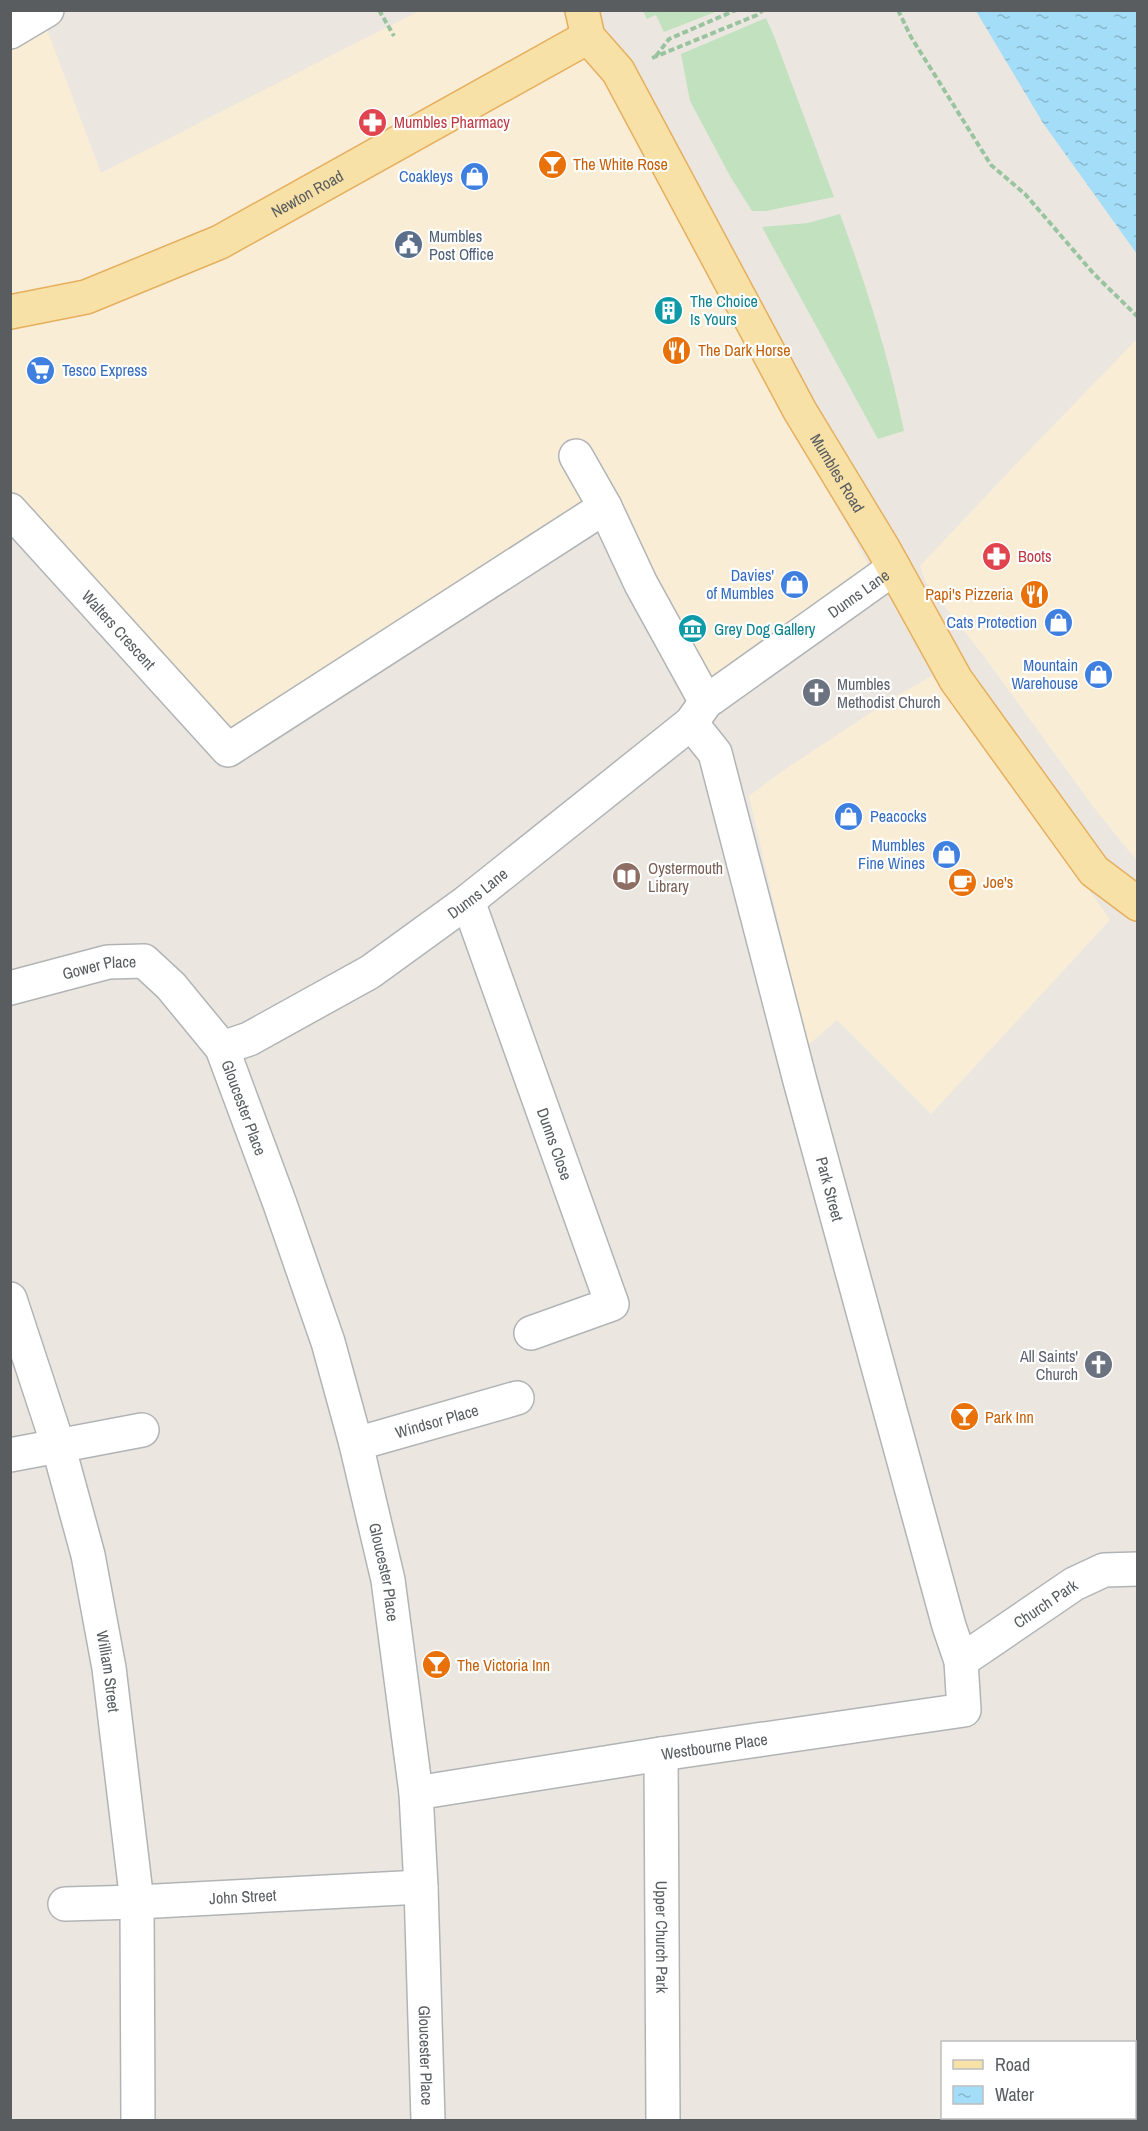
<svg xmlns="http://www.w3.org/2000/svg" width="1148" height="2131" font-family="'Archivo Narrow',sans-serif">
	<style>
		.commercial { fill: #faedd5 }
		.grass { fill: #c2e1be }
		.water { fill: url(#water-ripples) }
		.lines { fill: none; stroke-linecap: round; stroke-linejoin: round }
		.minor-casing { stroke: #b1b4b7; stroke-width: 36 }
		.major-casing { stroke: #e5af5e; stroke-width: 36 }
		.path { stroke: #99c49f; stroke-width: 4; stroke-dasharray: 6 3; stroke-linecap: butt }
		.minor { stroke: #fff; stroke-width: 33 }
		.major { stroke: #f8e1a7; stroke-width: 33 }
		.labels { text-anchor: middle; stroke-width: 4.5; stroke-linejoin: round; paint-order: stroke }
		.health-label { font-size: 16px; fill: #be3a42; stroke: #fff; text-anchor: start }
		.food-label { font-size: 16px; fill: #c56008; stroke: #fff; text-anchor: start }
		.shop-label { font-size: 16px; fill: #366cbe; stroke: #fff; text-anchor: end }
		.street-label { font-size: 16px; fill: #595d60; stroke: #fff }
		.service-label { font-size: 16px; fill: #4e5e75; stroke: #fff; text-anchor: start }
		.culture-label { font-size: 16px; fill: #0d838f; stroke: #fff; text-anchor: start }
		.worship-label { font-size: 16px; fill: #5b616d; stroke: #fff; text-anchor: start }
		.education-label { font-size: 16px; fill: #785e54; stroke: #fff; text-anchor: start }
	</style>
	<defs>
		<pattern id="water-ripples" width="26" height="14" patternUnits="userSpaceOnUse" patternTransform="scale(1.5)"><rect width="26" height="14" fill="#a3ddf8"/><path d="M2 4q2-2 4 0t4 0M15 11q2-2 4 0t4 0" fill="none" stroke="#88b6cc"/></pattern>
	</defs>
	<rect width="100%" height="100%" fill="#ebe7e0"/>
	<g class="commercial">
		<path d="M40 11 101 173 419 11H561L604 79 874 575 691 689 592 511 230 733 11 494V19Z"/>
		<path d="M1137 339V859L1128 850 1092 805 986 659 925 581 920 566 1020 460Z"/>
		<path d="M932 676 1001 763 1110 920 931 1114 837 1020 807 1046 749 796 781 772 893 698Z"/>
	</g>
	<g class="grass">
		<path d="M643 11H718L664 32 656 15 647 19Z"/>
		<path d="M766 18 774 36 834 197 766 211H752L730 176 690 101 681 54Z"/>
		<path d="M840 214C866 285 889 357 904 431L878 439 762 227 808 223Z"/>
	</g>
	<path class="water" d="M976 11H1137V254L1043 123Z"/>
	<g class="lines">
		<defs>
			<g id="minor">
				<path d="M10 32 47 10"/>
				<path d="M576 456 605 507 641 584 706 702"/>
				<path id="s1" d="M10 510 228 750 605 507"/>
				<path id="s2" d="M468 901 612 1304 531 1333"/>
				<path id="s3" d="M10 988 108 962 144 961 171 986 222 1048 280 1204 328 1342 356 1444 388 1580 416 1793 421 1887 428 2120"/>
				<path id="s4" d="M222 1048 249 1039 370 972 468 901 691 723 706 702 894 568"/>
				<path id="s5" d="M10 1299 58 1445 88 1555 109 1668 137 1902 138 2120"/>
				<path id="s6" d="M356 1444 517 1398"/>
				<path d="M10 1455 142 1430"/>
				<path id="s7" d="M961 1661 1074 1584 1104 1570 1138 1569"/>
				<path id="s8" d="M661 1754 663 2120"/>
				<path id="s9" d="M416 1793 661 1754 964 1710 961 1661 949 1626 800 1081 715 753 691 723"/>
				<path id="s10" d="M65 1904 137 1902 421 1887"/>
				<path d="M1123 2120 1138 2117"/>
			</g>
			<g id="major">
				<path id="s11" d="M582 10 588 37 618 71 800 411 883 548 956 680 1094 871 1138 904"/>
				<path id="s12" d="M10 312 86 297 220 242 588 37"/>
			</g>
		</defs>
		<use href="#minor" class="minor-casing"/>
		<use href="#major" class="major-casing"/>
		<g class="path">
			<path d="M379 10 394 36"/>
			<path d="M898 10 911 37 991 165 1025 194 1094 274 1138 317"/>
			<path d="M656 56 669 39 736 10"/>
			<path d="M652 58 757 15 763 10"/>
		</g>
		<use href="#minor" class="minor"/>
		<use href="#major" class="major"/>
	</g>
	<defs>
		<symbol id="pharmacy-disc" viewBox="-11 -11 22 22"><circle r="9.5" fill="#e0444e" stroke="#fff"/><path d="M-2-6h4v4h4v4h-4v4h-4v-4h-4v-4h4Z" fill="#fff"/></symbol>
		<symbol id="bar-disc" viewBox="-11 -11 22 22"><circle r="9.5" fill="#e8710a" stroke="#fff"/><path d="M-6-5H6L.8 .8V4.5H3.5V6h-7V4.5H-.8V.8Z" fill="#fff"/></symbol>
		<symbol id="shop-disc" viewBox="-11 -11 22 22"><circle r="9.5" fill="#3f7fe0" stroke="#fff"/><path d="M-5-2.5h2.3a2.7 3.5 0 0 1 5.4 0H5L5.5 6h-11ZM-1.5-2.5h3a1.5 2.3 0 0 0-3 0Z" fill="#fff"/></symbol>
		<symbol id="civic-disc" viewBox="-11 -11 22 22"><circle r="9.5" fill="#5c6f8a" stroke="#fff"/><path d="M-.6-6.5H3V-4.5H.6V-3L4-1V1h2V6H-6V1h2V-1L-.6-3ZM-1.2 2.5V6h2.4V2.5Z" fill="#fff"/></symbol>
		<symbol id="building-disc" viewBox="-11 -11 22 22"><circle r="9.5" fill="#0f9aa8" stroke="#fff"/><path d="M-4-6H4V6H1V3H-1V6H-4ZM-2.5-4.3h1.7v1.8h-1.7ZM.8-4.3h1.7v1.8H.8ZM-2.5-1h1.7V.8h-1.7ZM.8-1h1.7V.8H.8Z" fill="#fff"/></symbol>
		<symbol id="restaurant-disc" viewBox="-11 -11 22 22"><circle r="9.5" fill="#e8710a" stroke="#fff"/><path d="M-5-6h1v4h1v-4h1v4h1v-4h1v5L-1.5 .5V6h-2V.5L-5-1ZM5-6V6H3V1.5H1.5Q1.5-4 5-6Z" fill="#fff"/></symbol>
		<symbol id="supermarket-disc" viewBox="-11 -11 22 22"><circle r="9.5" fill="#3f7fe0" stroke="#fff"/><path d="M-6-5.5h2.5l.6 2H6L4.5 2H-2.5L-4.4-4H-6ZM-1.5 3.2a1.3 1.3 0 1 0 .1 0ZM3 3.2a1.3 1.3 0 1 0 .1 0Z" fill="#fff"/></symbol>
		<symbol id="museum-disc" viewBox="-11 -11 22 22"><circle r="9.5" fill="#0f9aa8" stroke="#fff"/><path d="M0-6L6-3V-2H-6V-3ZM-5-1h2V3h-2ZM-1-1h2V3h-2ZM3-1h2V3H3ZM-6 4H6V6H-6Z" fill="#fff"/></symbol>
		<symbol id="church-disc" viewBox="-11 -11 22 22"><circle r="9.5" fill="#6b7280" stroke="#fff"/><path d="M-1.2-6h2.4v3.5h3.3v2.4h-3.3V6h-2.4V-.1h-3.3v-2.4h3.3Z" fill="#fff"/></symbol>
		<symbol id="library-disc" viewBox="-11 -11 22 22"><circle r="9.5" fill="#8d6e63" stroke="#fff"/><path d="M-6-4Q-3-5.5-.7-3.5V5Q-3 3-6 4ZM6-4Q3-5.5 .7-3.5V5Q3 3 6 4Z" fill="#fff"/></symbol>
		<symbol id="cafe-disc" viewBox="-11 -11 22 22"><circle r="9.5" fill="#e8710a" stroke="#fff"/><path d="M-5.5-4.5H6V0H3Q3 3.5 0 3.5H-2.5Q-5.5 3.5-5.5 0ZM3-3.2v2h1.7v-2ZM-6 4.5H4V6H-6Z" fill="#fff"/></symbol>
	</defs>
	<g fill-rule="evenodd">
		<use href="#pharmacy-disc" x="356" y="106" width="33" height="33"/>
		<use href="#bar-disc" x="536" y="148" width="33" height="33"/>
		<use href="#shop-disc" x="458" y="160" width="33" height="33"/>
		<use href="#civic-disc" x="392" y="228" width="33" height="33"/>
		<use href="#building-disc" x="652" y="294" width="33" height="33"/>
		<use href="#restaurant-disc" x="660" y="334" width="33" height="33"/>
		<use href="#supermarket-disc" x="24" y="354" width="33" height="33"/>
		<use href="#pharmacy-disc" x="980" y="540" width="33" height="33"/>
		<use href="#shop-disc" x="778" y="568" width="33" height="33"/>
		<use href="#restaurant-disc" x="1018" y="578" width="33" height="33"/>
		<use href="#shop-disc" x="1042" y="606" width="33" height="33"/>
		<use href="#museum-disc" x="676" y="612" width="33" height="33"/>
		<use href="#shop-disc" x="1082" y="658" width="33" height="33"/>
		<use href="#church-disc" x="800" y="676" width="33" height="33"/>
		<use href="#shop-disc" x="832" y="800" width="33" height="33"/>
		<use href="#shop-disc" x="930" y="838" width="33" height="33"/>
		<use href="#library-disc" x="610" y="860" width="33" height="33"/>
		<use href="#cafe-disc" x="946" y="866" width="33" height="33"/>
		<use href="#church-disc" x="1082" y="1348" width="33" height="33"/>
		<use href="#bar-disc" x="948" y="1400" width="33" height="33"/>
		<use href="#bar-disc" x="420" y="1648" width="33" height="33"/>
	</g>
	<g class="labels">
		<g class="health-label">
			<text x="394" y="128">Mumbles Pharmacy</text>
			<text x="1018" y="562">Boots</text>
		</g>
		<g class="food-label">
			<text x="573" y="170">The White Rose</text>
			<text x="698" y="356">The Dark Horse</text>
			<text x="1013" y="600" text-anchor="end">Papi's Pizzeria</text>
			<text x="983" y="888">Joe's</text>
			<text x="985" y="1423">Park Inn</text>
			<text x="457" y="1671">The Victoria Inn</text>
		</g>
		<g class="shop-label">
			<text x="453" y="182">Coakleys</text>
			<text x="62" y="376" text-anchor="start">Tesco Express</text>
			<text x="774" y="581">Davies'<tspan x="774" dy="18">of Mumbles</tspan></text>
			<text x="1037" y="628">Cats Protection</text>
			<text x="1078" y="671">Mountain<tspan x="1078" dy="18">Warehouse</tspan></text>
			<text x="870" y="822" text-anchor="start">Peacocks</text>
			<text x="925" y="851">Mumbles<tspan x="925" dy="18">Fine Wines</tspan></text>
		</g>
		<g class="street-label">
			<text dy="6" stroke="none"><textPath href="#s12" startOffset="322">Newton Road</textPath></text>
			<text dy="6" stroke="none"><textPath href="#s11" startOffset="531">Mumbles Road</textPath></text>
			<text dy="6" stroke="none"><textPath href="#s4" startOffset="786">Dunns Lane</textPath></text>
			<text dy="6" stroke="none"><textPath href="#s1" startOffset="162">Walters Crescent</textPath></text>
			<text dy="6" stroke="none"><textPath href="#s4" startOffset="300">Dunns Lane</textPath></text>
			<text dy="6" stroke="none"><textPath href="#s3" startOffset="92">Gower Place</textPath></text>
			<text dy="6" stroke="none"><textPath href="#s3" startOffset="318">Gloucester Place</textPath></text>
			<text dy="6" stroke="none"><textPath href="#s2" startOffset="258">Dunns Close</textPath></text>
			<text transform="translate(830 1189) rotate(75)" y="6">Park Street</text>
			<text dy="6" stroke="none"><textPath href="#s6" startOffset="84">Windsor Place</textPath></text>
			<text dy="6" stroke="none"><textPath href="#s3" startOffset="804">Gloucester Place</textPath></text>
			<text dy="6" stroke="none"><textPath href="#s7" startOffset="102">Church Park</textPath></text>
			<text dy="6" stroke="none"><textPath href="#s5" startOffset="386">William Street</textPath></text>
			<text dy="6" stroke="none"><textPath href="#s9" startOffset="302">Westbourne Place</textPath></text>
			<text dy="6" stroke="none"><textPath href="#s10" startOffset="178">John Street</textPath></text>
			<text dy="6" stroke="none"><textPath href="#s8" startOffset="183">Upper Church Park</textPath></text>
			<text dy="6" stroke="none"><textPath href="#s3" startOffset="1290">Gloucester Place</textPath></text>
		</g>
		<g class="service-label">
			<text x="429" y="242">Mumbles<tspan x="429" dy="18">Post Office</tspan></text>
		</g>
		<g class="culture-label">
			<text x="690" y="307">The Choice<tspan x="690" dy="18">Is Yours</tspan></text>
			<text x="714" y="635">Grey Dog Gallery</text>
		</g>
		<g class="worship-label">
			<text x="837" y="690">Mumbles<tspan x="837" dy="18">Methodist Church</tspan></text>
			<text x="1078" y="1362" text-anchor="end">All Saints'<tspan x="1078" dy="18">Church</tspan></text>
		</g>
		<g class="education-label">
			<text x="648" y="874">Oystermouth<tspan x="648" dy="18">Library</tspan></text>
		</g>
	</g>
	<rect width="1148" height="2131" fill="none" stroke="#595d60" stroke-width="24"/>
	<rect x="941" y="2041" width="195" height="78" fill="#ffffff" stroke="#bdbebf" stroke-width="1.5"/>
	<rect x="953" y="2060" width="30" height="9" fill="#f8e1a7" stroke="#bdbebf" stroke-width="1.5"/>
	<text x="995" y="2071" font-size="18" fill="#595d60">Road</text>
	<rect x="953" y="2086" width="30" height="18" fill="url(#water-ripples)" stroke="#bdbebf" stroke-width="1.5"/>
	<text x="995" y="2101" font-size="18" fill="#595d60">Water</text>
</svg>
